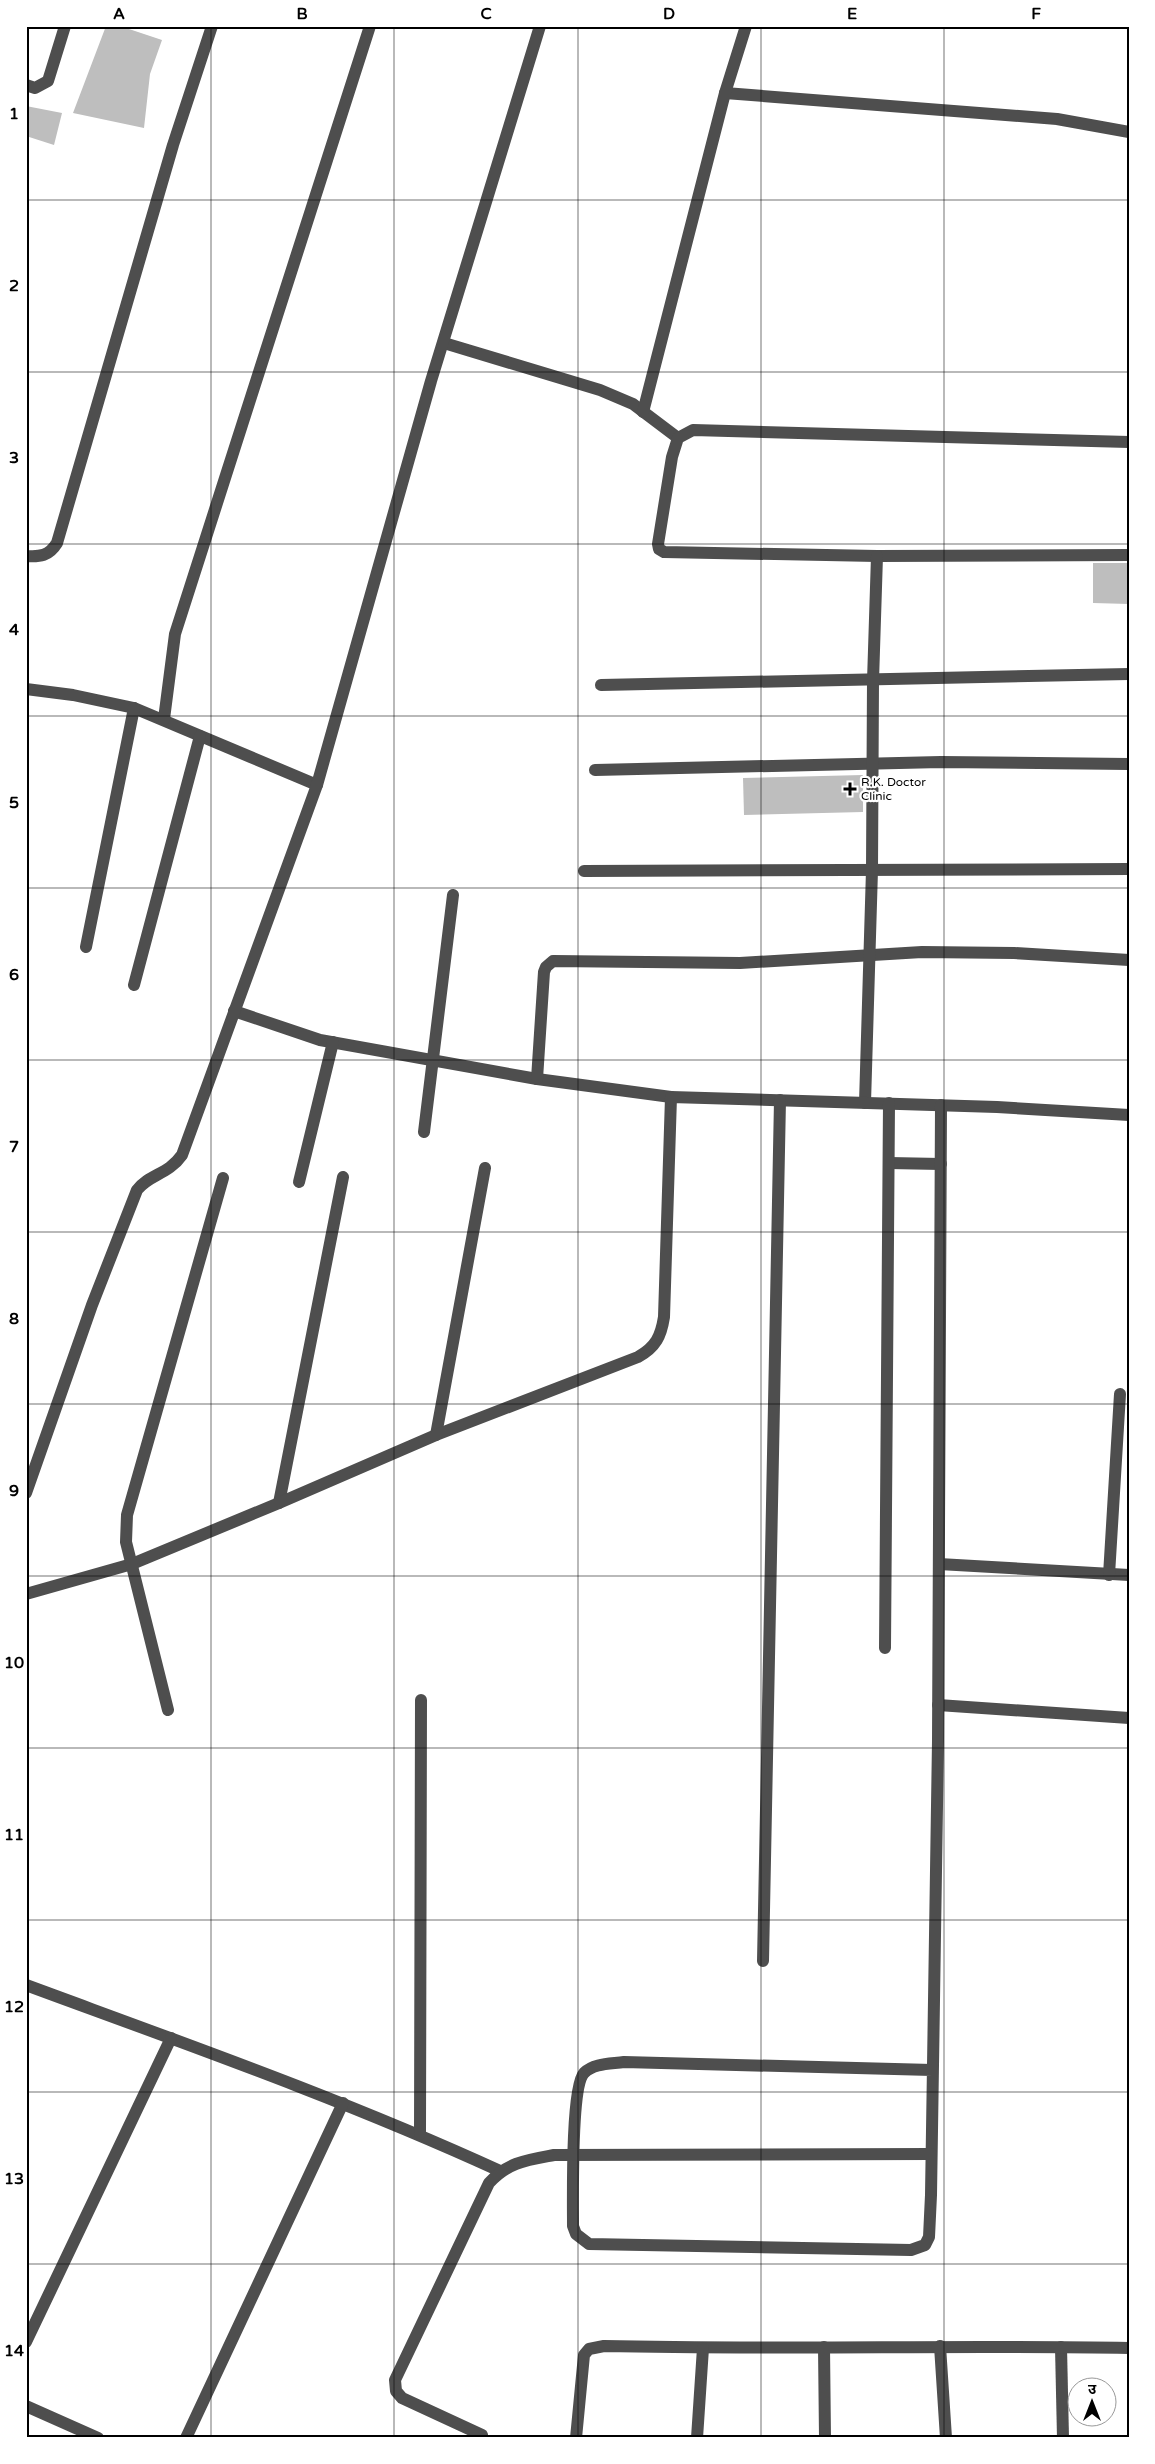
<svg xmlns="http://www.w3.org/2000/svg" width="1155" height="2464" font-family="'Varela Round','Noto Sans Devanagari',sans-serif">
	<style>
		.building { fill: #bebebe }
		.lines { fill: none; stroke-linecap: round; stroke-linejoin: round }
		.minor { stroke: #4e4e4e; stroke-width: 12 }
		.grid { fill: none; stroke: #000; stroke-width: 1; stroke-opacity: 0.55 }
		.poi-dot { fill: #000; stroke: #fff; stroke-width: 2 }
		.labels { text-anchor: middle; stroke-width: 4.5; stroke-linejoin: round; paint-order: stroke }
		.poi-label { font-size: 12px; fill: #000; stroke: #fff; text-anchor: start }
		.neatline { fill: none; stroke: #000; stroke-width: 2 }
		.grid-label { font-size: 16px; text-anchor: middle; font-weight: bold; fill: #000 }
	</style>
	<rect width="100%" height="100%" fill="#fff"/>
	<g class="building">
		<path d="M106 26H120L162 40 150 74 144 128 73 113Z"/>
		<path d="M26 106 62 113 54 145 26 136Z"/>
		<path d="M1093 563H1129V604L1093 603Z"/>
		<path d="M863 775V812L744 815 743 778Z"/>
	</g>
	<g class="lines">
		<g class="minor">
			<path d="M26 85 35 88 48 81 65 26"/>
			<path d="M725 93 1057 119 1129 132"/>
			<path d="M444 343 600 390 633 404 678 438"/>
			<path d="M643 412 725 93 746 26"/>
			<path d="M1129 442 693 430 678 438 672 457 658 544 659 549 664 552 877 556 1129 555"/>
			<path d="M26 556C40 557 49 556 57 543L173 145 212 26"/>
			<path d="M601 685 1129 674"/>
			<path d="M26 689 73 695 134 708 317 785"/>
			<path d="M164 719 175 634 370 26"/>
			<path d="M595 770 941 762 1129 764"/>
			<path d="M584 871 1129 869"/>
			<path d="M86 947 134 708"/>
			<path d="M134 985 200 736"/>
			<path d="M234 1011 320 1040 537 1079 671 1097"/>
			<path d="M537 1079 544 972 546 967 553 961 740 963 922 952 1014 953 1129 960"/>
			<path d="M865 1103 872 870 873 681 877 556"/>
			<path d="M424 1132 453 895"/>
			<path d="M889 1163 941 1164"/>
			<path d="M299 1182 333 1042"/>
			<path d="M436 1435 485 1168"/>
			<path d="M26 1493 92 1305 137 1190C149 1174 168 1175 182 1155L317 785 431 381 540 26"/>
			<path d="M279 1503 343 1177"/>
			<path d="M939 1564 1129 1575"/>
			<path d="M1109 1575 1120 1394"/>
			<path d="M26 1594 132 1564 279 1503 436 1435 638 1357C656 1347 661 1336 664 1317L671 1097 997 1107 1129 1115"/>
			<path d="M885 1648 889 1103"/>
			<path d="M938 1705 1129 1718"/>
			<path d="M168 1710 126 1542 127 1515 223 1178"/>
			<path d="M763 1961 780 1100"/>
			<path d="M26 1985C186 2044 345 2100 500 2171"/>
			<path d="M932 2070 624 2062C611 2064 594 2063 584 2073 571 2087 573 2201 573 2226L576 2234 589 2244 911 2250 925 2245 929 2237 931 2195 938 1741 941 1105"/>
			<path d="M420 2134 421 1700"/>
			<path d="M26 2342 171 2038"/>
			<path d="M940 2346 946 2438"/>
			<path d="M824 2347 825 2438"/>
			<path d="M1061 2347 1063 2438"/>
			<path d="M26 2406 98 2438"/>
			<path d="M482 2435 402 2398 396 2391 395 2380 489 2183C508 2162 527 2160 554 2155L931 2154"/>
			<path d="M186 2438 343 2103"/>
			<path d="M576 2438 584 2355 589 2349 604 2346C779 2350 954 2345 1129 2348"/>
			<path d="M697 2438 703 2348"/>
		</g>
	</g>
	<path class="grid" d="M211 26V2438M394 26V2438M578 26V2438M761 26V2438M944 26V2438M26 200H1129M26 372H1129M26 544H1129M26 716H1129M26 888H1129M26 1060H1129M26 1232H1129M26 1404H1129M26 1576H1129M26 1748H1129M26 1920H1129M26 2092H1129M26 2264H1129"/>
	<path class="poi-dot" d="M847.5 781.5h5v5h5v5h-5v5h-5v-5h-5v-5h5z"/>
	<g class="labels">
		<g class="poi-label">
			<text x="861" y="786">R.K. Doctor<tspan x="861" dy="14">Clinic</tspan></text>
		</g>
	</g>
	<rect width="1155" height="2464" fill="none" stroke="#ffffff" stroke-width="55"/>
	<g transform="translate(1092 2402)"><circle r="24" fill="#ffffff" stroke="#999999"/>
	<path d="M0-4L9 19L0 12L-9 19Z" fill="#000000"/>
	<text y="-8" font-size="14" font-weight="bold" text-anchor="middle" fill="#000000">उ</text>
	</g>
	<rect x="28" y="28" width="1100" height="2408" class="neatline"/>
	<g class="grid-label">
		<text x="119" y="19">A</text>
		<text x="302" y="19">B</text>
		<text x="486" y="19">C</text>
		<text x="669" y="19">D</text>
		<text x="852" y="19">E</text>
		<text x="1036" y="19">F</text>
		<text x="14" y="119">1</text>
		<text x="14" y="291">2</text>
		<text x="14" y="463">3</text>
		<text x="14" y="635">4</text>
		<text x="14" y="808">5</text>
		<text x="14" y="980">6</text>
		<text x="14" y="1152">7</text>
		<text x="14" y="1324">8</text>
		<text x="14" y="1496">9</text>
		<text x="14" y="1668">10</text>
		<text x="14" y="1840">11</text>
		<text x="14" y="2012">12</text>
		<text x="14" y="2184">13</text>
		<text x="14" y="2356">14</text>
	</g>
</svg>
